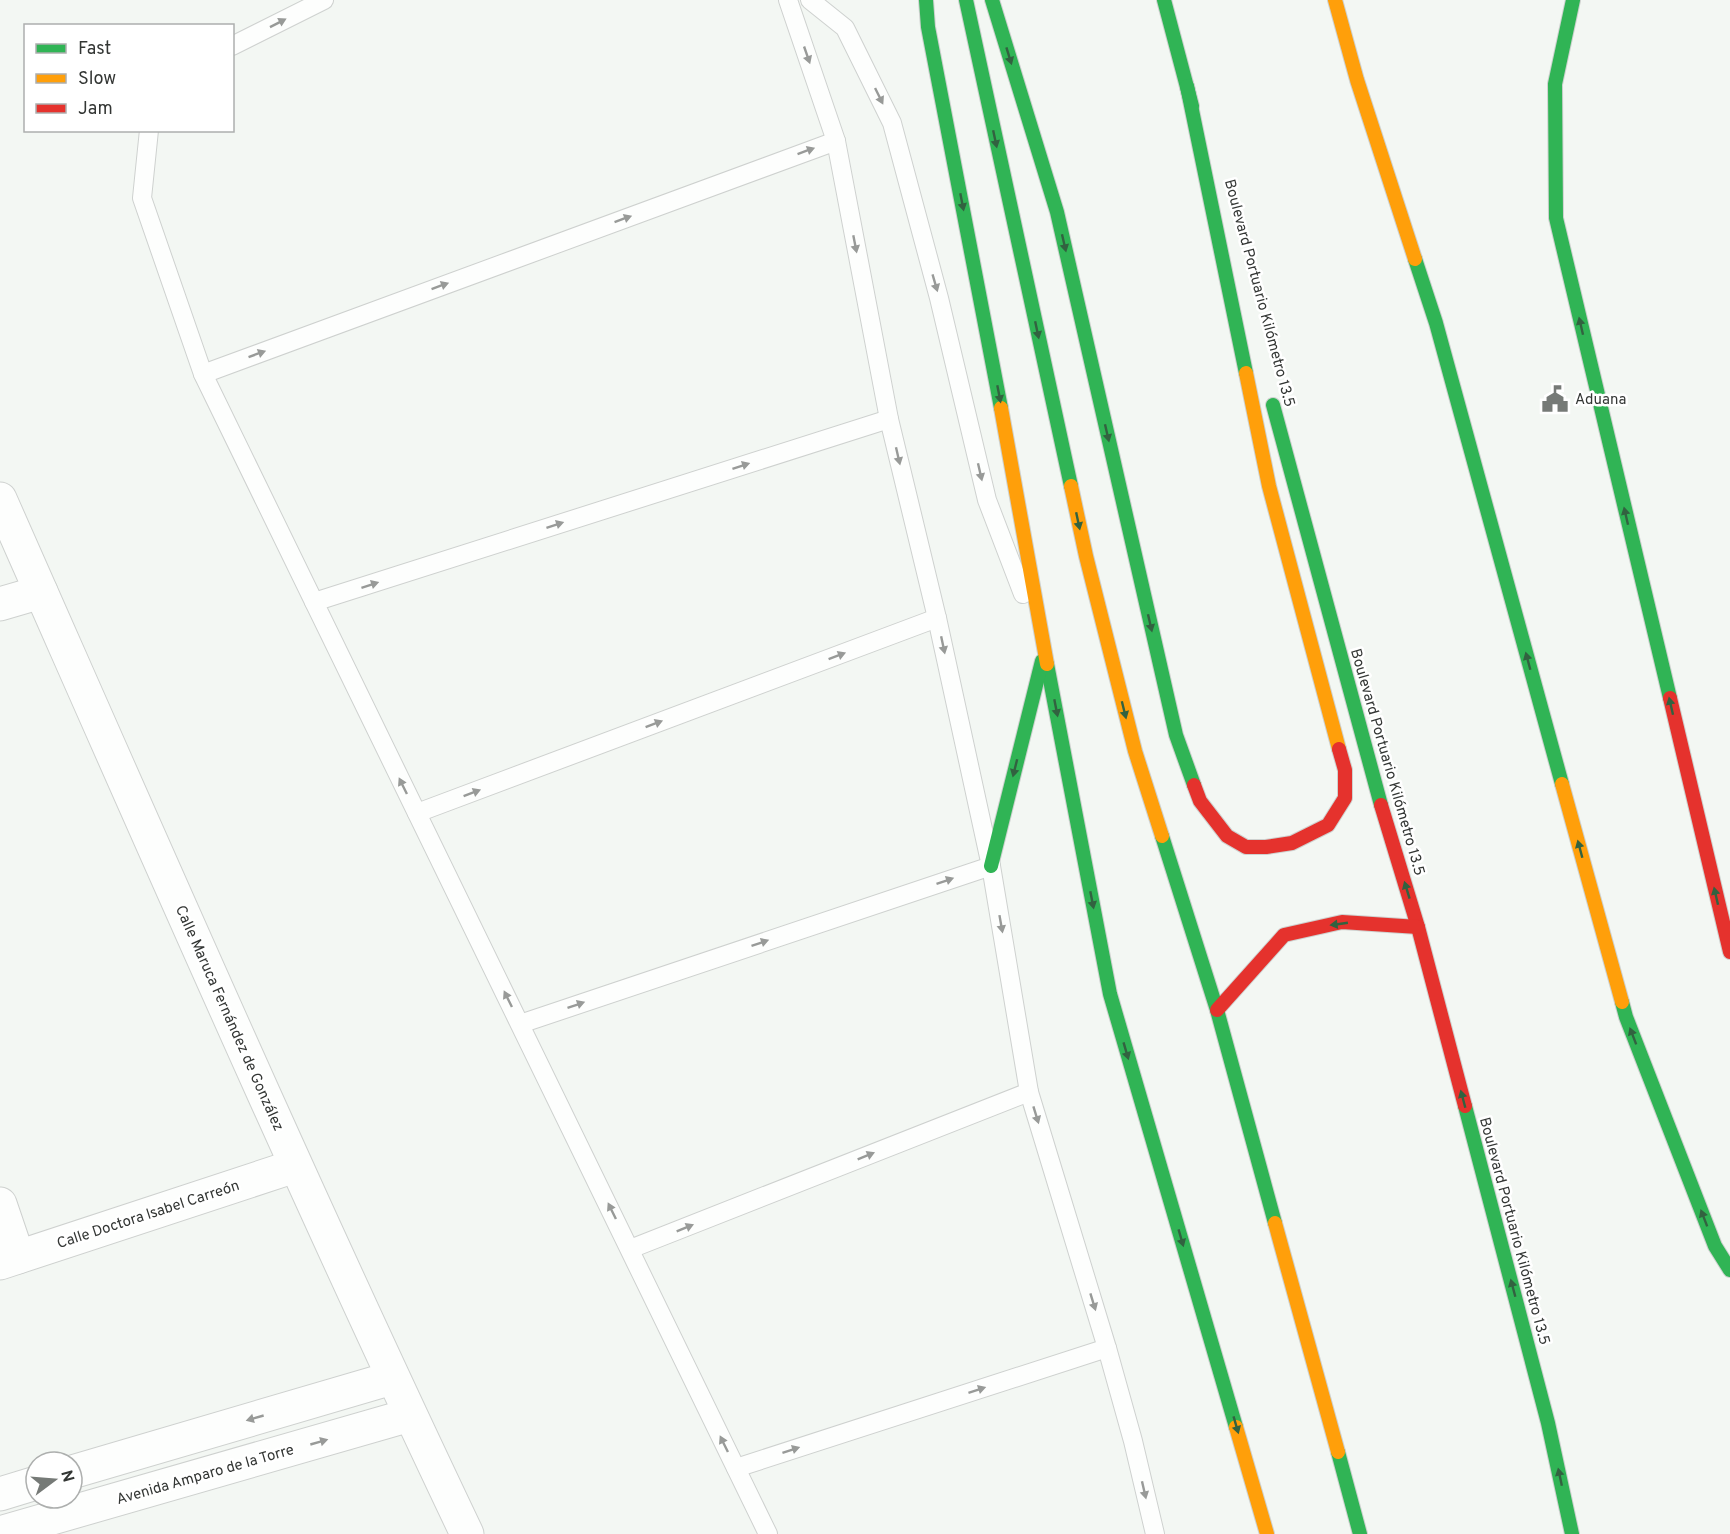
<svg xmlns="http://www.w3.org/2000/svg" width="1730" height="1534" font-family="Overpass,sans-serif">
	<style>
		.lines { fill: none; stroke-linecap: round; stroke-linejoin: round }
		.lane-casing { stroke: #ced1cf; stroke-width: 20 }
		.street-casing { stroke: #ced1cf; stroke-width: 35 }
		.fast-casing { stroke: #ced1cf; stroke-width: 16 }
		.slow-casing { stroke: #ced1cf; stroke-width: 16 }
		.jam-casing { stroke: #ced1cf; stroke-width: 16 }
		.lane { stroke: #fdfefd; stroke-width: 18 }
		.street { stroke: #fdfefd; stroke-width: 33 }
		.fast { stroke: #30b455; stroke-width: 14 }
		.slow { stroke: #ff9f0a; stroke-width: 14 }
		.jam { stroke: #e5322d; stroke-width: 14 }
		.oneway { fill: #989a98 }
		.oneway2 { fill: #326240 }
		.labels { text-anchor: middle; stroke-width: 5; stroke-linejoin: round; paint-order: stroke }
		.street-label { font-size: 15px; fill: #333634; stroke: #fff }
		.poi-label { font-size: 15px; fill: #333634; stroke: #fff; text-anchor: start }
	</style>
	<rect width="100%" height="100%" fill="#f3f7f3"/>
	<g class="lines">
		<defs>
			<g id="lane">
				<path d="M788 0 836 141 889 419 937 618 991 866 1029 1092 1107 1348 1133 1441 1155 1534"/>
				<path d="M810 0 845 28 892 123 939 298 987 500 1023 594"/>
				<path d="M232 46 324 0"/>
				<path d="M149 130 142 198 203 374 768 1534"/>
				<path d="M203 374 836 141"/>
				<path d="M314 602 889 419"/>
				<path d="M417 813 937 618"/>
				<path d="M520 1024 991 866"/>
				<path d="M630 1249 1029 1092"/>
				<path d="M736 1468 1107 1348"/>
			</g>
			<g id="street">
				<path d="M0 499C153 845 304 1192 467 1534"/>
				<path d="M0 604 41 592"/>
				<path d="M0 1204 18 1257"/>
				<path d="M0 1263 295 1166"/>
				<path d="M72 1472 392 1378"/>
				<path d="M0 1494 36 1483"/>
				<path d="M0 1533 410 1415"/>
			</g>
			<g id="fast">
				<path d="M926 0 928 27 1001 408"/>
				<path d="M966 0 1071 486"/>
				<path d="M992 0 1057 212 1176 735 1194 785"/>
				<path d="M1164 0 1192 106"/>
				<path d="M1573 0 1555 84 1556 218 1670 698"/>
				<path d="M1187 86 1246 373"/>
				<path d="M1415 259 1436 323 1562 784"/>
				<path d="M1273 405 1381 805"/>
				<path d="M1047 664 1110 994 1236 1427"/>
				<path d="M1162 836 1217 1010 1275 1223"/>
				<path d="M991 866 1042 661"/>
				<path d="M1622 1002 1626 1017 1715 1246 1730 1270"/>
				<path d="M1465 1106 1548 1423 1572 1534"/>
				<path d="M1338 1452 1360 1534"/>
			</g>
			<g id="slow">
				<path d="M1335 0 1357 80 1415 259"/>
				<path d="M1246 373 1269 486 1339 749"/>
				<path d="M1001 408 1047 664"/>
				<path d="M1071 486 1086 556 1135 751 1162 836"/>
				<path d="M1562 784 1622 1002"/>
				<path d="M1275 1223 1338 1452"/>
				<path d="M1236 1427 1267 1534"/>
			</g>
			<g id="jam">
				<path d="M1670 698 1730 952"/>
				<path d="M1194 785 1200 801 1227 836 1246 847H1266L1292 843 1328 825 1345 798V770L1339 749"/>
				<path d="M1381 805 1418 927 1465 1106"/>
				<path d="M1217 1010 1284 935 1342 922 1418 927"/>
			</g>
		</defs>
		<use href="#lane" class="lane-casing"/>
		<use href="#street" class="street-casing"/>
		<use href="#fast" class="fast-casing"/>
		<use href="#slow" class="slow-casing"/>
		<use href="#jam" class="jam-casing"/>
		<use href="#lane" class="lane"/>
		<use href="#street" class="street"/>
		<use href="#fast" class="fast"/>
		<use href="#slow" class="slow"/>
		<use href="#jam" class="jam"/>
	</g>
	<defs><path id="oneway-solid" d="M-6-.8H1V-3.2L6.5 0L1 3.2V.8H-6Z" transform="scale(1.5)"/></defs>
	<g class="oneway">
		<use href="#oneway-solid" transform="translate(278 23) rotate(-27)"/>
		<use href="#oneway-solid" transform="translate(807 55) rotate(71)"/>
		<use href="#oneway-solid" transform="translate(879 96) rotate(64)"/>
		<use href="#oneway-solid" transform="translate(806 151) rotate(-20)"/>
		<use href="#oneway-solid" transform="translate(623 219) rotate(-20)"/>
		<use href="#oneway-solid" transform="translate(855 244) rotate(79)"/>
		<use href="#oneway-solid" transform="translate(935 283) rotate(74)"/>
		<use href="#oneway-solid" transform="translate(440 286) rotate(-20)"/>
		<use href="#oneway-solid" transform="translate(257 354) rotate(-20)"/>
		<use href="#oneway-solid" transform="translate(898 456) rotate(77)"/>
		<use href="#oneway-solid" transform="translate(741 466) rotate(-18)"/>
		<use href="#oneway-solid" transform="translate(980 472) rotate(77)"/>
		<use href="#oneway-solid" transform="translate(555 525) rotate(-18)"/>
		<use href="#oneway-solid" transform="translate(370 585) rotate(-18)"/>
		<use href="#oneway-solid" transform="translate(943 645) rotate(78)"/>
		<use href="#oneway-solid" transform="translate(837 656) rotate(-21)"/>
		<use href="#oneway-solid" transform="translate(654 724) rotate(-21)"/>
		<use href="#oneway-solid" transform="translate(403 786) rotate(-116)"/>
		<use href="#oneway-solid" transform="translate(472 793) rotate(-21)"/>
		<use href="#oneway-solid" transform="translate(945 881) rotate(-19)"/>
		<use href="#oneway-solid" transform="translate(1001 924) rotate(80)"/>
		<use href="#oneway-solid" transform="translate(760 943) rotate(-19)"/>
		<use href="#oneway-solid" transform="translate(508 999) rotate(-116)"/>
		<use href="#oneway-solid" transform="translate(576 1005) rotate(-19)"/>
		<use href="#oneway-solid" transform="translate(1036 1115) rotate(73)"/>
		<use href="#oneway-solid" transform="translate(866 1156) rotate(-22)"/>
		<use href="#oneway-solid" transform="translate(612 1211) rotate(-116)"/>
		<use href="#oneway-solid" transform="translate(685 1228) rotate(-22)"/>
		<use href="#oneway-solid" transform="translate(1093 1302) rotate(73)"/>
		<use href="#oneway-solid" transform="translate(977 1390) rotate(-18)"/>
		<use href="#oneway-solid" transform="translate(255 1418) rotate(164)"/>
		<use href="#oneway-solid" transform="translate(319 1442) rotate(-16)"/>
		<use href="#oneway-solid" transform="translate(724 1444) rotate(-116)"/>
		<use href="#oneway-solid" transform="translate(791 1450) rotate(-18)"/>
		<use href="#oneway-solid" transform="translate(1144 1490) rotate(77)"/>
	</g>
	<g class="oneway2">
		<use href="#oneway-solid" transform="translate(1009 56) rotate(73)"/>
		<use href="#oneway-solid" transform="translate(995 139) rotate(78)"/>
		<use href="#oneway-solid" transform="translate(962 202) rotate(79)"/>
		<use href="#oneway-solid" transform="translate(1064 243) rotate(77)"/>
		<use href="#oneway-solid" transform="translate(1581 326) rotate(-103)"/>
		<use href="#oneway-solid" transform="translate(1037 330) rotate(78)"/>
		<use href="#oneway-solid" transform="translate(999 394) rotate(79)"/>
		<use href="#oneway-solid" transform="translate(1107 433) rotate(77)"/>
		<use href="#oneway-solid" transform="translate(1626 516) rotate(-103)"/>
		<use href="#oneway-solid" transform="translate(1078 521) rotate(78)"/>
		<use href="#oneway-solid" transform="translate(1150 623) rotate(77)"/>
		<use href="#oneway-solid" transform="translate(1528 661) rotate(-105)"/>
		<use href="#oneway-solid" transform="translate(1671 706) rotate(-103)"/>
		<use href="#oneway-solid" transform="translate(1056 708) rotate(79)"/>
		<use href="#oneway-solid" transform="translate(1124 710) rotate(76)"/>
		<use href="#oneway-solid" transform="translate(1015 768) rotate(104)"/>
		<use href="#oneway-solid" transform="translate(1580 849) rotate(-105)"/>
		<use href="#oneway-solid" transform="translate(1407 890) rotate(-107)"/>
		<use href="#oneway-solid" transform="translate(1716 896) rotate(-103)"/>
		<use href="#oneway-solid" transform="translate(1092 900) rotate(79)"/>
		<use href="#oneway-solid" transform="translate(1339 924) rotate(172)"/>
		<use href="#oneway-solid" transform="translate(1633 1036) rotate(-111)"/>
		<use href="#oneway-solid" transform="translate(1126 1051) rotate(74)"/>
		<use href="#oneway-solid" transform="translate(1463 1099) rotate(-105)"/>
		<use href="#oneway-solid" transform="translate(1704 1218) rotate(-111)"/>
		<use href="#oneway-solid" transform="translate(1181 1238) rotate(74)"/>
		<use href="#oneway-solid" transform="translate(1513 1288) rotate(-105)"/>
		<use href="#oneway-solid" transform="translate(1236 1425) rotate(74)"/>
		<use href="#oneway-solid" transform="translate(1560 1477) rotate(-102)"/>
	</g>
	<defs>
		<symbol id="civic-bare" viewBox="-9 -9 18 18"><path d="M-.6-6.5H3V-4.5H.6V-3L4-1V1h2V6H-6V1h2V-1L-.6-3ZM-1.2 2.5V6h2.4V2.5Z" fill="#767a77" stroke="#fff" stroke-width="2.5" paint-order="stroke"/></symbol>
	</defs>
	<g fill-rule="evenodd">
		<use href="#civic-bare" x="1536" y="380" width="38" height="38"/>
	</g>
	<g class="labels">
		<g class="street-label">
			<text transform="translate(1260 293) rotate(75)" y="5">Boulevard Portuario Kilómetro 13.5</text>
			<text transform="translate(1388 762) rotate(74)" y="5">Boulevard Portuario Kilómetro 13.5</text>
			<text transform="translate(230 1018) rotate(66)" y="5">Calle Maruca Fernández de González</text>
			<text transform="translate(148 1214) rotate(-18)" y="5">Calle Doctora Isabel Carreón</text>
			<text transform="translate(1515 1231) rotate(75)" y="5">Boulevard Portuario Kilómetro 13.5</text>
			<text transform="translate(205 1474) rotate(-16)" y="5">Avenida Amparo de la Torre</text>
		</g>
		<g class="poi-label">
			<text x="1575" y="404">Aduana</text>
		</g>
	</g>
	<rect x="24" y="24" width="210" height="108" fill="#ffffff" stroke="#adafae" stroke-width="1.5"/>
	<rect x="36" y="44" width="30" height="9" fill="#30b455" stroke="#adafae" stroke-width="1.5"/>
	<text x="78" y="54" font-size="18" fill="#333634">Fast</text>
	<rect x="36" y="74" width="30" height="9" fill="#ff9f0a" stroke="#adafae" stroke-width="1.5"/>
	<text x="78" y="84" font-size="18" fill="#333634">Slow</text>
	<rect x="36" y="104" width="30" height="9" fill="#e5322d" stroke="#adafae" stroke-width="1.5"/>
	<text x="78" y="114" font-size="18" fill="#333634">Jam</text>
	<g transform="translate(54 1480) rotate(74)"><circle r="28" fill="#ffffff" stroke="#adafae" stroke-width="1.5"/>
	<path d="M0-4.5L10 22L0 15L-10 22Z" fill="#767a77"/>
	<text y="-9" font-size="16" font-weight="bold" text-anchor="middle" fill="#333634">N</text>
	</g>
</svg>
